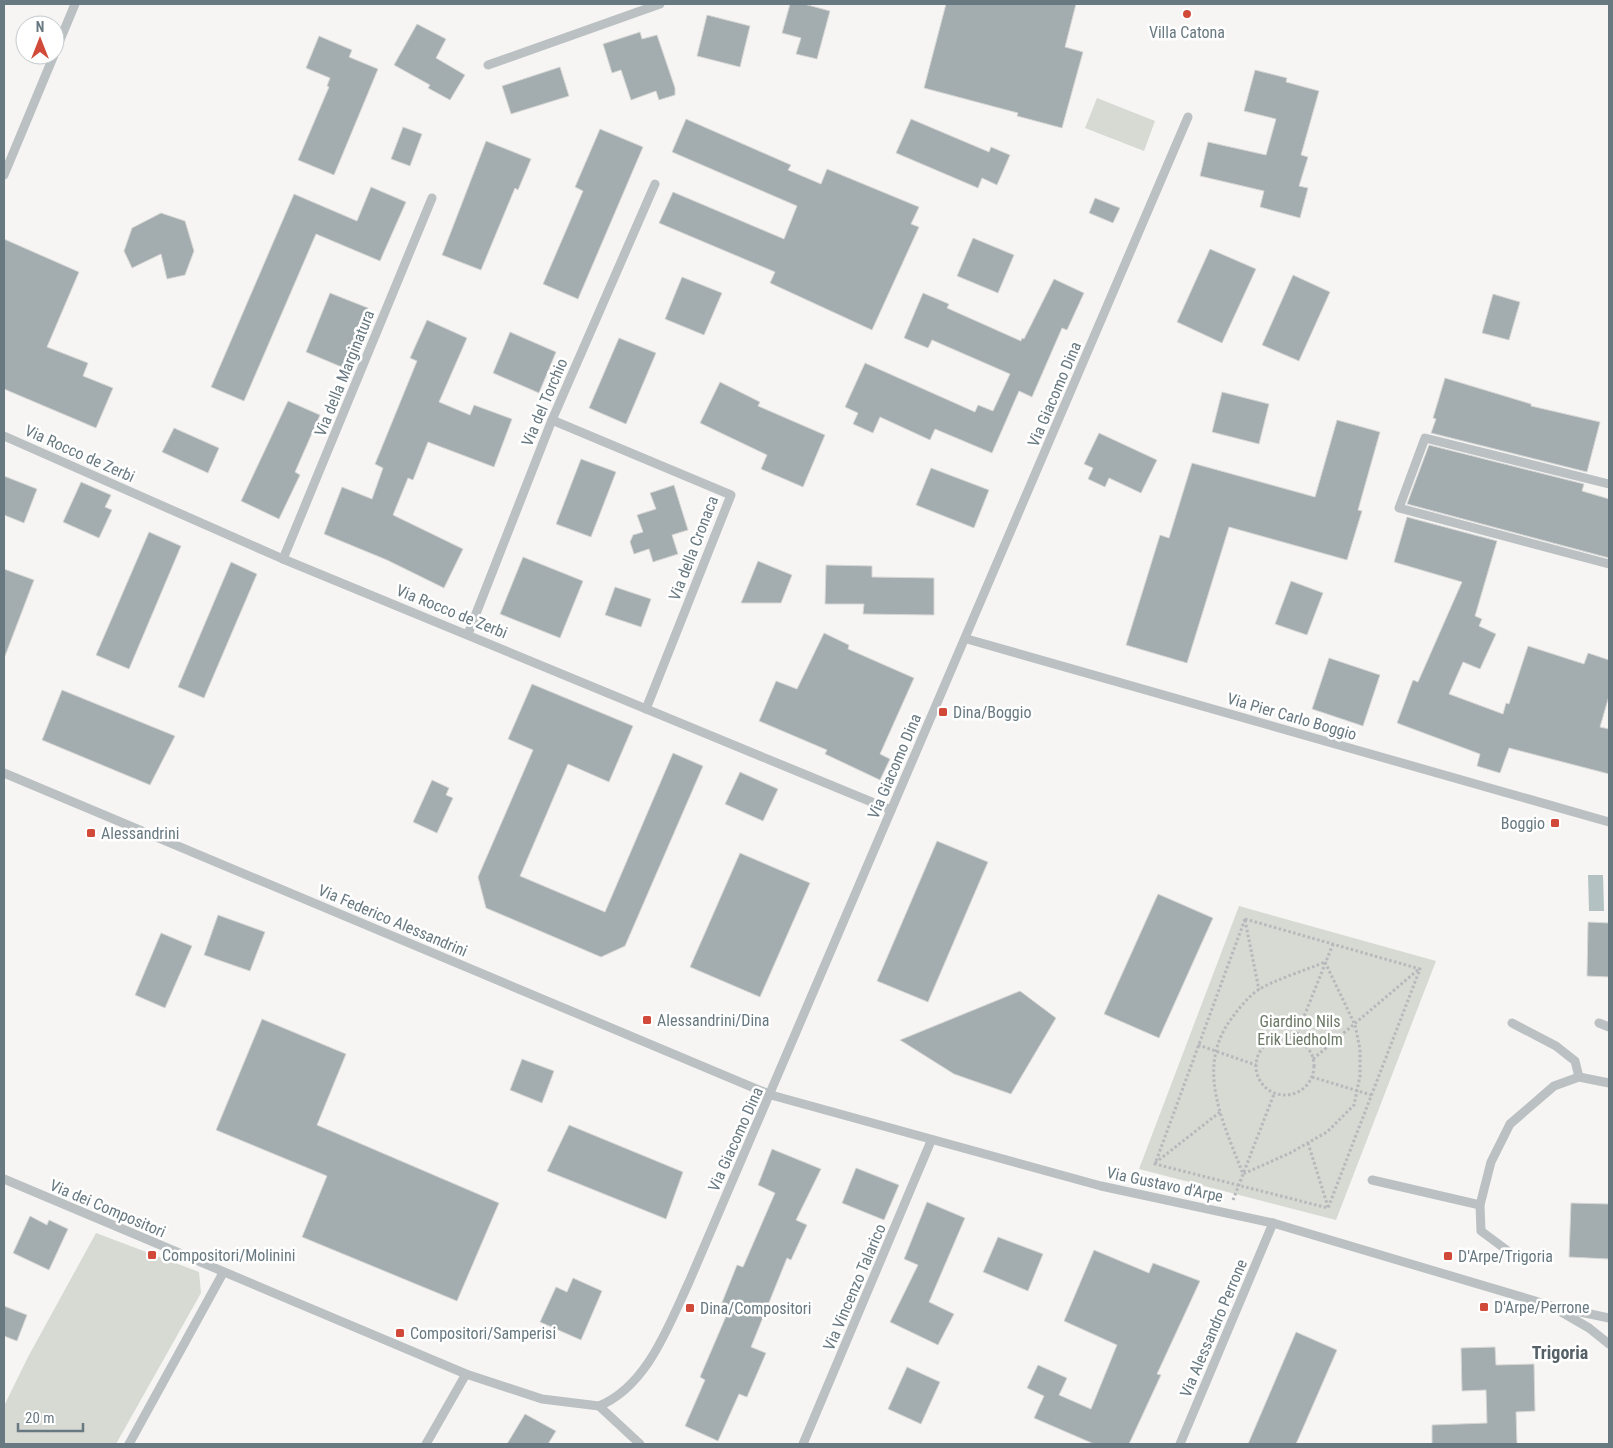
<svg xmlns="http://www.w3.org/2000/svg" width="1613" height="1448" font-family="'Roboto Condensed',sans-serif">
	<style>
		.green { fill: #d6dad3 }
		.water { fill: #b4c1c3 }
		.building { fill: #a3acaf; stroke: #d7d7d5 }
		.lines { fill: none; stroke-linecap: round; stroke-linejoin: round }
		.path { stroke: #b5b9bb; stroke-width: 3; stroke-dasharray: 2.5 2.5; stroke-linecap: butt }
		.minor { stroke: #bbc0c2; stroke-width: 9 }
		.poi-dot { fill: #d14938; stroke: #fff; stroke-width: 2 }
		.labels { text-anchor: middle; stroke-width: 5; stroke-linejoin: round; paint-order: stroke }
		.poi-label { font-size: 16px; fill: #687981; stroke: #fff; text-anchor: start }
		.street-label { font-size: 16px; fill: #687981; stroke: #fff }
		.park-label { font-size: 16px; fill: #6c7966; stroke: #fff }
		.neighbourhood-label { font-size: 18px; font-weight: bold; fill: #556167; stroke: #fff }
	</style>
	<rect width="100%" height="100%" fill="#f6f5f3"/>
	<g class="green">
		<path d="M1097 98 1155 121 1144 151 1085 128Z"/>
		<path d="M1239 906 1436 961 1336 1220 1139 1169Z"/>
		<path d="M96 1233 199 1272 201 1293 116 1444H4V1406L28 1357Z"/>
	</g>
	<path class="water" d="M1588 875H1603L1604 911H1589Z"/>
	<g class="building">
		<path d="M790 4H804L830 11 817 59 796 54 801 38 782 33Z"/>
		<path d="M946 4H1076L1065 47 1083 52 1062 128 1017 116 1018 113 924 88Z"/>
		<path d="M707 15 750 26 740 67 697 56Z"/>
		<path d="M417 24 446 39 436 58 465 75 450 100 428 88 430 85 394 65Z"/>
		<path d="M640 32 642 39 657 35 675 88V95L659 100 656 91 631 100 621 70 612 73 603 44Z"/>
		<path d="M319 36 352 50 349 57 378 69 334 175 298 160 329 87 327 86 330 78 306 68Z"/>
		<path d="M560 67 569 96 511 114 502 86Z"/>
		<path d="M1255 70 1287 78 1286 82 1319 91 1301 155 1308 157 1299 186 1308 188 1300 218 1260 207 1264 191 1200 176 1208 142 1266 155 1276 119 1244 111Z"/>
		<path d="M686 119 791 165 788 170 821 184 827 169 919 207 911 224 919 227 872 330 770 283 775 272 659 223 673 192 784 239 797 206 672 152Z"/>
		<path d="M911 119 989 152 991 147 1010 155 997 185 982 178 978 188 896 153Z"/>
		<path d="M403 127 422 134 410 166 391 159Z"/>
		<path d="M600 129 643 147 578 299 543 284 583 191 575 187Z"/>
		<path d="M486 141 531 159 518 190 515 188 481 270 442 255Z"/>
		<path d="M371 187 406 202 380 261 316 234 244 401 211 387 294 194 357 221Z"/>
		<path d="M1095 198 1120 208 1113 223 1089 213Z"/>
		<path d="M161 213 185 221 194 251 185 275 167 279 161 254 132 268 124 251 132 228Z"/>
		<path d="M973 238 1014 255 998 293 957 276Z"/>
		<path d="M4 239 79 272 47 347 88 363 83 376 113 388 96 428 4 389Z"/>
		<path d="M1210 249 1256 269 1222 343 1177 322Z"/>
		<path d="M1293 275 1330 292 1299 361 1262 345Z"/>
		<path d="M682 277 722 293 704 335 665 319Z"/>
		<path d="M1054 279 1084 293 1067 330 1062 328 1032 397 1019 391 992 453 935 429 930 440 880 417 873 433 853 424 858 413 845 407 865 363 975 412 978 405 993 411 1010 374 932 340 928 348 904 338 923 293 949 304 947 308 1021 341 1022 338 1024 339Z"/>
		<path d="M330 293 368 308 344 368 306 352Z"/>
		<path d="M1493 294 1520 302 1509 340 1482 333Z"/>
		<path d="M427 320 467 338 439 402 470 415 474 405 512 419 494 467 428 442 413 480 408 478 393 515 463 549 444 588 387 560 324 534 342 487 372 499 383 468 375 464 417 361 410 358Z"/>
		<path d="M510 332 556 352 539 393 493 373Z"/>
		<path d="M619 338 656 353 626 424 589 408Z"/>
		<path d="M1445 378 1531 404V406L1600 422 1587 472 1431 433 1436 419 1433 418Z"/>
		<path d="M720 382 760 402 758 406 825 435 803 487 761 469 767 455 700 423Z"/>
		<path d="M1222 392 1269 404 1259 444 1212 432Z"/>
		<path d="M288 401 320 415 295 472 300 475 279 519 241 501Z"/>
		<path d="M1337 420 1380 432 1358 510 1362 511 1347 560 1229 527 1187 663 1126 645 1160 535 1169 538 1192 463 1315 497Z"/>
		<path d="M174 428 219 448 208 473 162 452Z"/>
		<path d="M1099 433 1157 460 1141 493 1109 478 1105 487 1088 479 1093 468 1084 464Z"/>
		<path d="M1429 445 1584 484 1582 491 1609 499V558L1407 504Z"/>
		<path d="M581 459 616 472 591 537 556 524Z"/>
		<path d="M931 468 989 490 974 528 916 505Z"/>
		<path d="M4 476 37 489 24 523 4 515Z"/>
		<path d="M81 482 111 495 105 507 112 510 99 538 63 522Z"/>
		<path d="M674 485 688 530 672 535 678 554 653 562 649 549 634 554 630 542 633 535 643 532 637 515 656 509 650 493Z"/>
		<path d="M1407 517 1497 541 1475 616 1482 619 1479 626 1496 634 1480 669 1463 662 1449 694 1503 714 1506 703 1509 704 1528 646 1584 664 1588 653 1609 660V696L1600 727 1609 729V774L1509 748 1500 773 1477 766 1480 754 1397 723 1413 680 1418 682 1462 582 1394 562Z"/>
		<path d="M149 532 181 546 129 669 96 655Z"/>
		<path d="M523 557 583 581 560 638 500 614Z"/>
		<path d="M758 561 792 575 781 603H741Z"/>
		<path d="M231 562 257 574 204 698 178 687Z"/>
		<path d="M826 565 872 566V577L934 578V615L863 614 864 604H825Z"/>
		<path d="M4 569 34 580 5 656 4 655Z"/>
		<path d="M1291 581 1323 593 1307 635 1275 624Z"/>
		<path d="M615 587 651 599 641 627 605 615Z"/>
		<path d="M824 633 849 645 848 649 914 678 880 754 890 759 880 780 825 754 827 750 759 721 776 681 797 689Z"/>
		<path d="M1329 658 1380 675 1363 726 1312 709Z"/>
		<path d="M532 684 633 726 609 782 568 764 520 876 605 912 673 753 703 766 625 946 601 957 486 908 478 877 533 750 508 739Z"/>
		<path d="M62 690 175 736 150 785 42 740Z"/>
		<path d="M740 772 778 789 763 821 725 804Z"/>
		<path d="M432 780 449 788 446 795 453 798 437 833 413 822Z"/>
		<path d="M937 841 988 862 928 1002 877 981Z"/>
		<path d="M740 853 810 883 760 997 690 967Z"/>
		<path d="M1158 894 1213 918 1159 1038 1104 1014Z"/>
		<path d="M218 915 265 932 250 971 204 955Z"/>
		<path d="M1588 922 1609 923V977L1587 976Z"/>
		<path d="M161 933 192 946 165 1008 135 995Z"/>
		<path d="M1020 991 1056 1018 1011 1094 954 1074 900 1040Z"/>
		<path d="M262 1019 346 1054 317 1125 499 1203 457 1301 302 1237 327 1176 216 1130Z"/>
		<path d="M522 1059 554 1071 542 1103 510 1090Z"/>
		<path d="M569 1125 683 1172 666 1219 547 1171Z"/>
		<path d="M772 1149 821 1169 796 1220 807 1225 791 1260 787 1258 751 1347 766 1353 747 1397 739 1394 718 1441 685 1426 705 1380 700 1377 727 1314 719 1310 737 1265 743 1267 775 1193 758 1185Z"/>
		<path d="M856 1168 899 1185 884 1220 842 1203Z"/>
		<path d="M927 1202 965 1218 929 1302 954 1314 938 1345 890 1322 918 1265 904 1259Z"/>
		<path d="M1571 1203 1609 1204V1259L1569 1257Z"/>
		<path d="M30 1216 47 1225 49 1220 68 1229 49 1270 13 1253Z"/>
		<path d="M998 1237 1043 1254 1028 1291 983 1272Z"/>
		<path d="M1094 1250 1149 1273 1153 1263 1200 1281 1157 1374 1161 1375 1129 1444H1094L1034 1418 1044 1396 1027 1388 1038 1365 1067 1378 1059 1395 1091 1409 1117 1345 1064 1321Z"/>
		<path d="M573 1278 602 1291 581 1340 540 1322 556 1287 567 1292Z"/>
		<path d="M4 1306 27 1315 17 1341 4 1336Z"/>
		<path d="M1296 1332 1337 1350 1296 1444H1248Z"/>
		<path d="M1495 1347 1496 1365 1534 1364 1535 1411 1516 1412 1517 1444H1432V1425L1487 1423 1486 1390 1462 1391 1461 1348Z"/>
		<path d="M907 1367 940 1382 921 1424 888 1409Z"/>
		<path d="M525 1414 556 1431 548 1444H507Z"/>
	</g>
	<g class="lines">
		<g class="path">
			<path d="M1245 919 1420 969 1328 1208 1155 1164Z"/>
			<path d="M1245 920 1259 990"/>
			<path d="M1325 962 1355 1025 1360 1049V1076L1354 1105 1327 1132 1290 1153 1243 1174C1224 1124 1194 1067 1232 1018 1239 1008 1248 997 1258 990 1274 980 1306 970 1325 962Z"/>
			<circle cx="1285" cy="1066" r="29"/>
			<path d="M1295 1039 1333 944"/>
			<path d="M1198 1045 1256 1065"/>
			<path d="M1313 1059 1419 969"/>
			<path d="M1312 1077 1371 1095"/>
			<path d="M1308 1143 1328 1207"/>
			<path d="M1155 1163 1220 1112"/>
			<path d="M1233 1200 1274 1094"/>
		</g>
		<g class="minor">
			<path d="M55 52 75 4"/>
			<path d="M488 65 660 4"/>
			<path d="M4 175 54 55"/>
			<path d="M552 420 731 495 646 709"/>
			<path d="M4 436 283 559 891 810"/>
			<path d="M1609 484 1425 438 1399 508 1609 564"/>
			<path d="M283 559 432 198"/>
			<path d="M468 634 552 420 655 184"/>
			<path d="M967 639 1609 822"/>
			<path d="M4 773 771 1095 1101 1186 1273 1223 1552 1306 1609 1318"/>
			<path d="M1512 1023 1556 1046 1575 1061 1579 1077"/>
			<path d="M1599 1023 1609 1027"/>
			<path d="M4 1179 466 1374 542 1399 599 1406 640 1444"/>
			<path d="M1372 1180 1480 1205"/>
			<path d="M1512 1254 1481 1231 1480 1205 1491 1162 1510 1124 1554 1086 1579 1077 1609 1083"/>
			<path d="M1558 1310 1589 1328 1609 1344"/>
			<path d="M599 1406C647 1386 668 1327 689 1282L1188 117"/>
			<path d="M129 1444 223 1273"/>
			<path d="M426 1444 466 1374"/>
			<path d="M803 1444 931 1141"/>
			<path d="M1180 1444 1273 1223"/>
		</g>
	</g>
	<g class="poi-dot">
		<circle cx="1187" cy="14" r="5"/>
		<rect x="938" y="707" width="10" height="10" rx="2.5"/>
		<rect x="1550" y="818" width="10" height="10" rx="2.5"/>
		<rect x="86" y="828" width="10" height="10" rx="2.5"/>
		<rect x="642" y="1015" width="10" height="10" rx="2.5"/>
		<rect x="147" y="1250" width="10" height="10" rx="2.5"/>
		<rect x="1443" y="1251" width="10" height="10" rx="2.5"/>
		<rect x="1479" y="1302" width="10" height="10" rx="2.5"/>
		<rect x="685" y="1303" width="10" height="10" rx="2.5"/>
		<rect x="395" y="1328" width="10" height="10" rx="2.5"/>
	</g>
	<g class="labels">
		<g class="poi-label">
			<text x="1187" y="38" text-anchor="middle">Villa Catona</text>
			<text x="953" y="718">Dina/Boggio</text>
			<text x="1545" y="829" text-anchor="end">Boggio</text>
			<text x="101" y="839">Alessandrini</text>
			<text x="657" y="1026">Alessandrini/Dina</text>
			<text x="162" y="1261">Compositori/Molinini</text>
			<text x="1458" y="1262">D'Arpe/Trigoria</text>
			<text x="1494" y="1313">D'Arpe/Perrone</text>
			<text x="700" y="1314">Dina/Compositori</text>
			<text x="410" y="1339">Compositori/Samperisi</text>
		</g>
		<g class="street-label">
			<text transform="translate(344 373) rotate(-68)" y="6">Via della Marginatura</text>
			<text transform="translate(1054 394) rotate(-67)" y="6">Via Giacomo Dina</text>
			<text transform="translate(544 402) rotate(-67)" y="6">Via del Torchio</text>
			<text transform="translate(80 453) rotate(24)" y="6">Via Rocco de Zerbi</text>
			<text transform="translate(693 548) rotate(-69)" y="6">Via della Cronaca</text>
			<text transform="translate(452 611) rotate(22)" y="6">Via Rocco de Zerbi</text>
			<text transform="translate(1292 716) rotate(16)" y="6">Via Pier Carlo Boggio</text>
			<text transform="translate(894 766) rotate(-67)" y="6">Via Giacomo Dina</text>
			<text transform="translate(393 920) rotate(23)" y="6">Via Federico Alessandrini</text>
			<text transform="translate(735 1139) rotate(-66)" y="6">Via Giacomo Dina</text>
			<text transform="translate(1165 1184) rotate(12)" y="6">Via Gustavo d'Arpe</text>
			<text transform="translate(108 1208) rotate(23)" y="6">Via dei Compositori</text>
			<text transform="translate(854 1287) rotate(-67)" y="6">Via Vincenzo Talarico</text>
			<text transform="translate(1213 1328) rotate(-67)" y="6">Via Alessandro Perrone</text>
		</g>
		<g class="park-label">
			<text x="1300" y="1027">Giardino Nils<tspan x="1300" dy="18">Erik Liedholm</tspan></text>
		</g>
		<g class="neighbourhood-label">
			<text x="1560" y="1359">Trigoria</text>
		</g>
	</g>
	<rect width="1613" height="1448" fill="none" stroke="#687981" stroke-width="10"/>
	<g transform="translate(40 40)"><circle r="24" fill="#ffffff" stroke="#c3c9cd"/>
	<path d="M0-4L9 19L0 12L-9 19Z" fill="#d14938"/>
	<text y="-8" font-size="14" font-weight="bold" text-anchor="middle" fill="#687981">N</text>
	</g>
	<path d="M18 1423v8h65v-8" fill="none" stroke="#687981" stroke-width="2.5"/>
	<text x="25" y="1423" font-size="15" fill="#687981" stroke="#ffffff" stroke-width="4" paint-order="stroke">20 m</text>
</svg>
